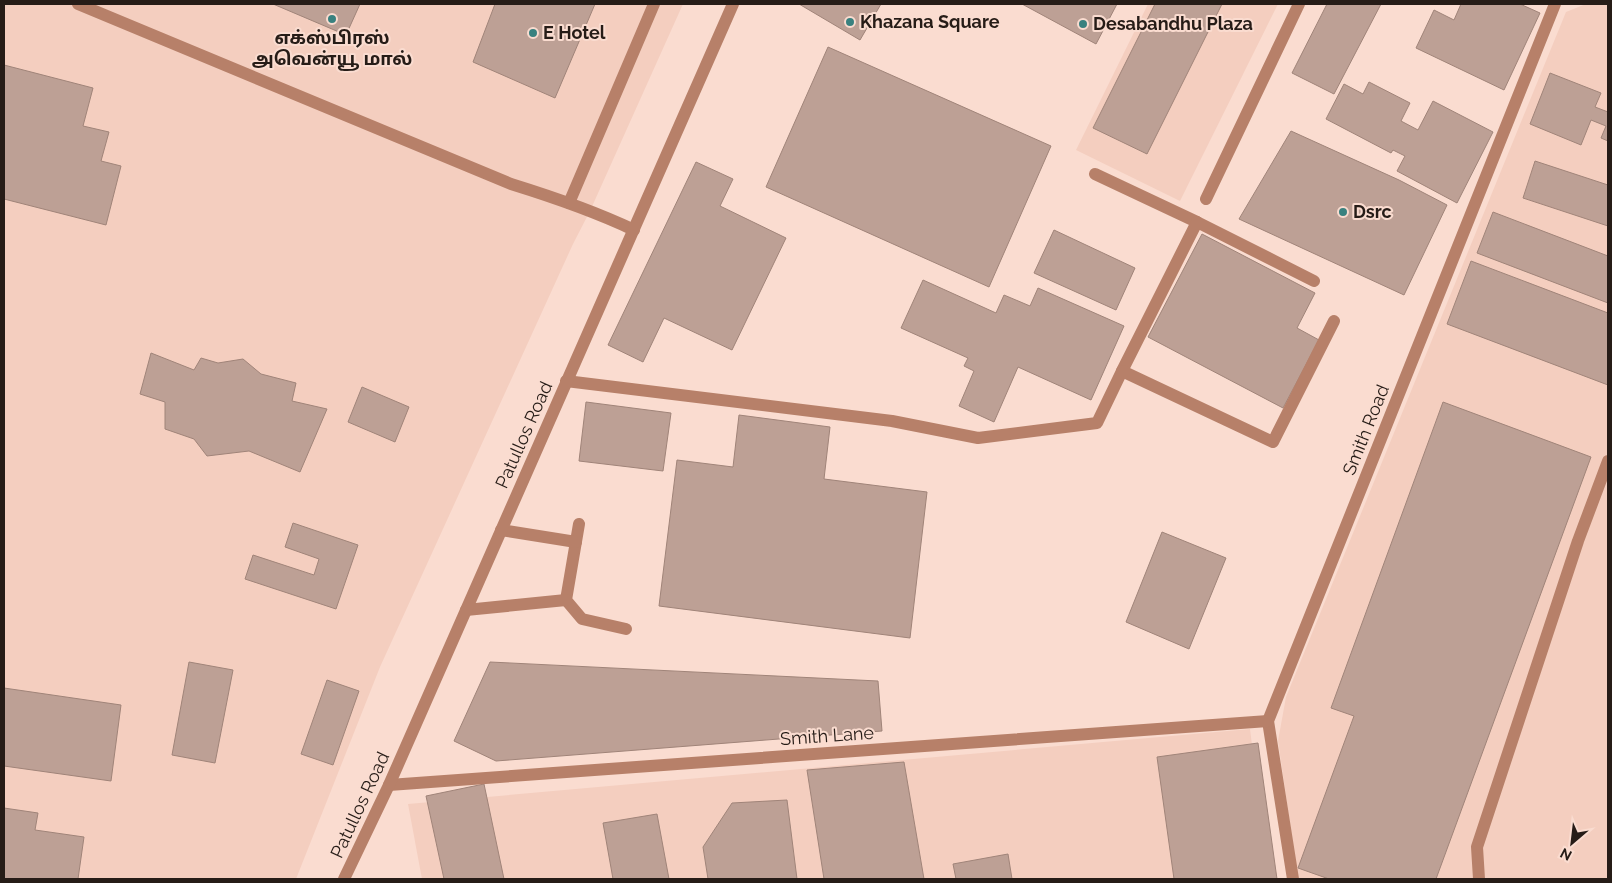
<svg xmlns="http://www.w3.org/2000/svg" width="1612" height="883" font-family="Raleway,'Noto Sans Tamil',sans-serif">
	<style>
		.built { fill: #f4cebf }
		.building { fill: #bda095; stroke: #a08479 }
		.lines { fill: none; stroke-linecap: round; stroke-linejoin: round }
		.service { stroke: #b78069; stroke-width: 12 }
		.minor { stroke: #b78069; stroke-width: 12 }
		.tertiary { stroke: #b78069; stroke-width: 12 }
		.poi-dot { fill: #39817f; stroke: #fadcd0; stroke-width: 2 }
		.labels { text-anchor: middle; stroke-width: 4; stroke-linejoin: round; paint-order: stroke }
		.poi-label { font-size: 18px; font-weight: bold; fill: #261c17; stroke: #fadcd0; text-anchor: start }
		.street-label { font-size: 18px; fill: #261c17; stroke: #fadcd0 }
	</style>
	<rect width="100%" height="100%" fill="#fadcd0"/>
	<g class="built">
		<path d="M4 4H683L590 211 573 244 380 667 296 879H4Z"/>
		<path d="M1148 4H1278L1180 201 1076 150Z"/>
		<path d="M1586 4H1608V879H1298L1278 741 1286 697 1566 12Z"/>
		<path d="M1250 729 1269 879H422L408 804Z"/>
	</g>
	<g class="building">
		<path d="M273 4H360L346 35Z"/>
		<path d="M495 4H595L555 98 473 62Z"/>
		<path d="M799 4H881L860 40Z"/>
		<path d="M1022 4H1117L1096 44Z"/>
		<path d="M1155 4H1222L1147 154 1093 128Z"/>
		<path d="M1327 4H1381L1334 94 1292 73Z"/>
		<path d="M1461 4H1520L1540 13 1504 90 1416 48 1434 10 1454 20Z"/>
		<path d="M828 47 1051 146 989 287 766 187Z"/>
		<path d="M4 65 93 88 83 126 109 132 101 161 121 166 106 225 4 199Z"/>
		<path d="M1550 73 1601 93 1595 107 1608 112V141L1601 138 1606 126 1591 120 1581 145 1530 124Z"/>
		<path d="M1369 82 1410 103 1401 121 1418 130 1433 101 1493 132 1457 203 1397 171 1405 156 1393 150 1391 153 1326 119 1344 84 1363 94Z"/>
		<path d="M1291 131 1399 180 1447 205 1404 295 1239 219Z"/>
		<path d="M1535 161 1608 185V226L1523 198Z"/>
		<path d="M696 162 733 179 720 206 786 238 732 350 664 318 643 362 608 345Z"/>
		<path d="M1493 212 1608 256V303L1477 253Z"/>
		<path d="M1054 230 1135 268 1116 310 1034 273Z"/>
		<path d="M1202 234 1315 293 1297 328 1319 340 1283 408 1148 337Z"/>
		<path d="M1471 261 1608 313V385L1447 324Z"/>
		<path d="M923 280 996 313 1004 295 1030 306 1038 288 1124 326 1091 400 1018 367 994 422 959 406 974 371 964 366 968 358 901 328Z"/>
		<path d="M151 353 194 370 201 358 218 363 243 359 261 374 296 383 292 401 327 409 300 472 249 451 207 456 194 439 165 429V402L140 394Z"/>
		<path d="M362 387 409 407 395 442 348 422Z"/>
		<path d="M586 402 671 413 663 471 579 461Z"/>
		<path d="M1443 402 1591 457 1436 879H1329L1298 868 1354 716 1331 708Z"/>
		<path d="M739 415 830 427 824 479 927 492 910 638 659 606 677 460 733 467Z"/>
		<path d="M293 523 358 545 336 609 245 579 253 555 314 575 319 559 285 547Z"/>
		<path d="M1162 532 1226 558 1189 649 1126 622Z"/>
		<path d="M189 662 233 670 215 763 172 755Z"/>
		<path d="M490 662 878 681 882 731 496 761 454 741Z"/>
		<path d="M327 680 359 691 333 765 301 754Z"/>
		<path d="M4 688 121 705 111 781 4 766Z"/>
		<path d="M1258 743 1277 879H1174L1157 757Z"/>
		<path d="M904 762 924 879H824L807 770Z"/>
		<path d="M484 784 504 879H444L426 796Z"/>
		<path d="M787 800 797 879H708L703 847 732 803Z"/>
		<path d="M4 808 38 813 35 830 84 837 78 879H4Z"/>
		<path d="M657 814 669 879H613L603 823Z"/>
		<path d="M1008 854 1012 879H956L953 864Z"/>
	</g>
	<g class="lines">
		<g class="service">
			<path d="M78 4 511 184C553 197 594 211 634 230"/>
			<path d="M1095 174 1197 222"/>
			<path d="M1206 199 1299 4"/>
			<path d="M569 203 654 4"/>
			<path d="M1122 371 1197 222 1314 281"/>
			<path d="M566 381 892 421 978 438 1097 423 1122 371 1273 442 1334 321"/>
			<path d="M579 524 566 600 582 619 626 629"/>
			<path d="M501 530 576 542"/>
			<path d="M466 610 566 600"/>
			<path d="M1293 879 1268 721 1555 4"/>
			<path d="M1479 879 1477 847 1578 541 1608 461"/>
		</g>
		<path class="minor" d="M389 785 1268 721"/>
		<path class="tertiary" d="M344 879 389 785 733 4"/>
	</g>
	<g class="poi-dot">
		<circle cx="332" cy="19" r="5"/>
		<circle cx="850" cy="22" r="5"/>
		<circle cx="1083" cy="24" r="5"/>
		<circle cx="533" cy="33" r="5"/>
		<circle cx="1343" cy="212" r="5"/>
	</g>
	<g class="labels">
		<g class="poi-label">
			<text x="860" y="28">Khazana Square</text>
			<text x="1093" y="30">Desabandhu Plaza</text>
			<text x="543" y="39">E Hotel</text>
			<text x="332" y="44" text-anchor="middle">எக்ஸ்பிரஸ்<tspan x="332" dy="21">அவென்யூ மால்</tspan></text>
			<text x="1353" y="218">Dsrc</text>
		</g>
		<g class="street-label">
			<text transform="translate(1366 430) rotate(-68)" y="6">Smith Road</text>
			<text transform="translate(524 435) rotate(-66)" y="6">Patullos Road</text>
			<text transform="translate(827 736) rotate(-4)" y="6">Smith Lane</text>
			<text transform="translate(360 805) rotate(-65)" y="6">Patullos Road</text>
		</g>
	</g>
	<rect width="1612" height="883" fill="none" stroke="#261c17" stroke-width="10"/>
	<g transform="translate(1572 843) rotate(208)" stroke="#fadcd0" stroke-width="4" paint-order="stroke">
	<path d="M0-4L9 19L0 12L-9 19Z" fill="#261c17"/>
	<text y="-8" font-size="14" font-weight="bold" text-anchor="middle" fill="#261c17">N</text>
	</g>
</svg>
